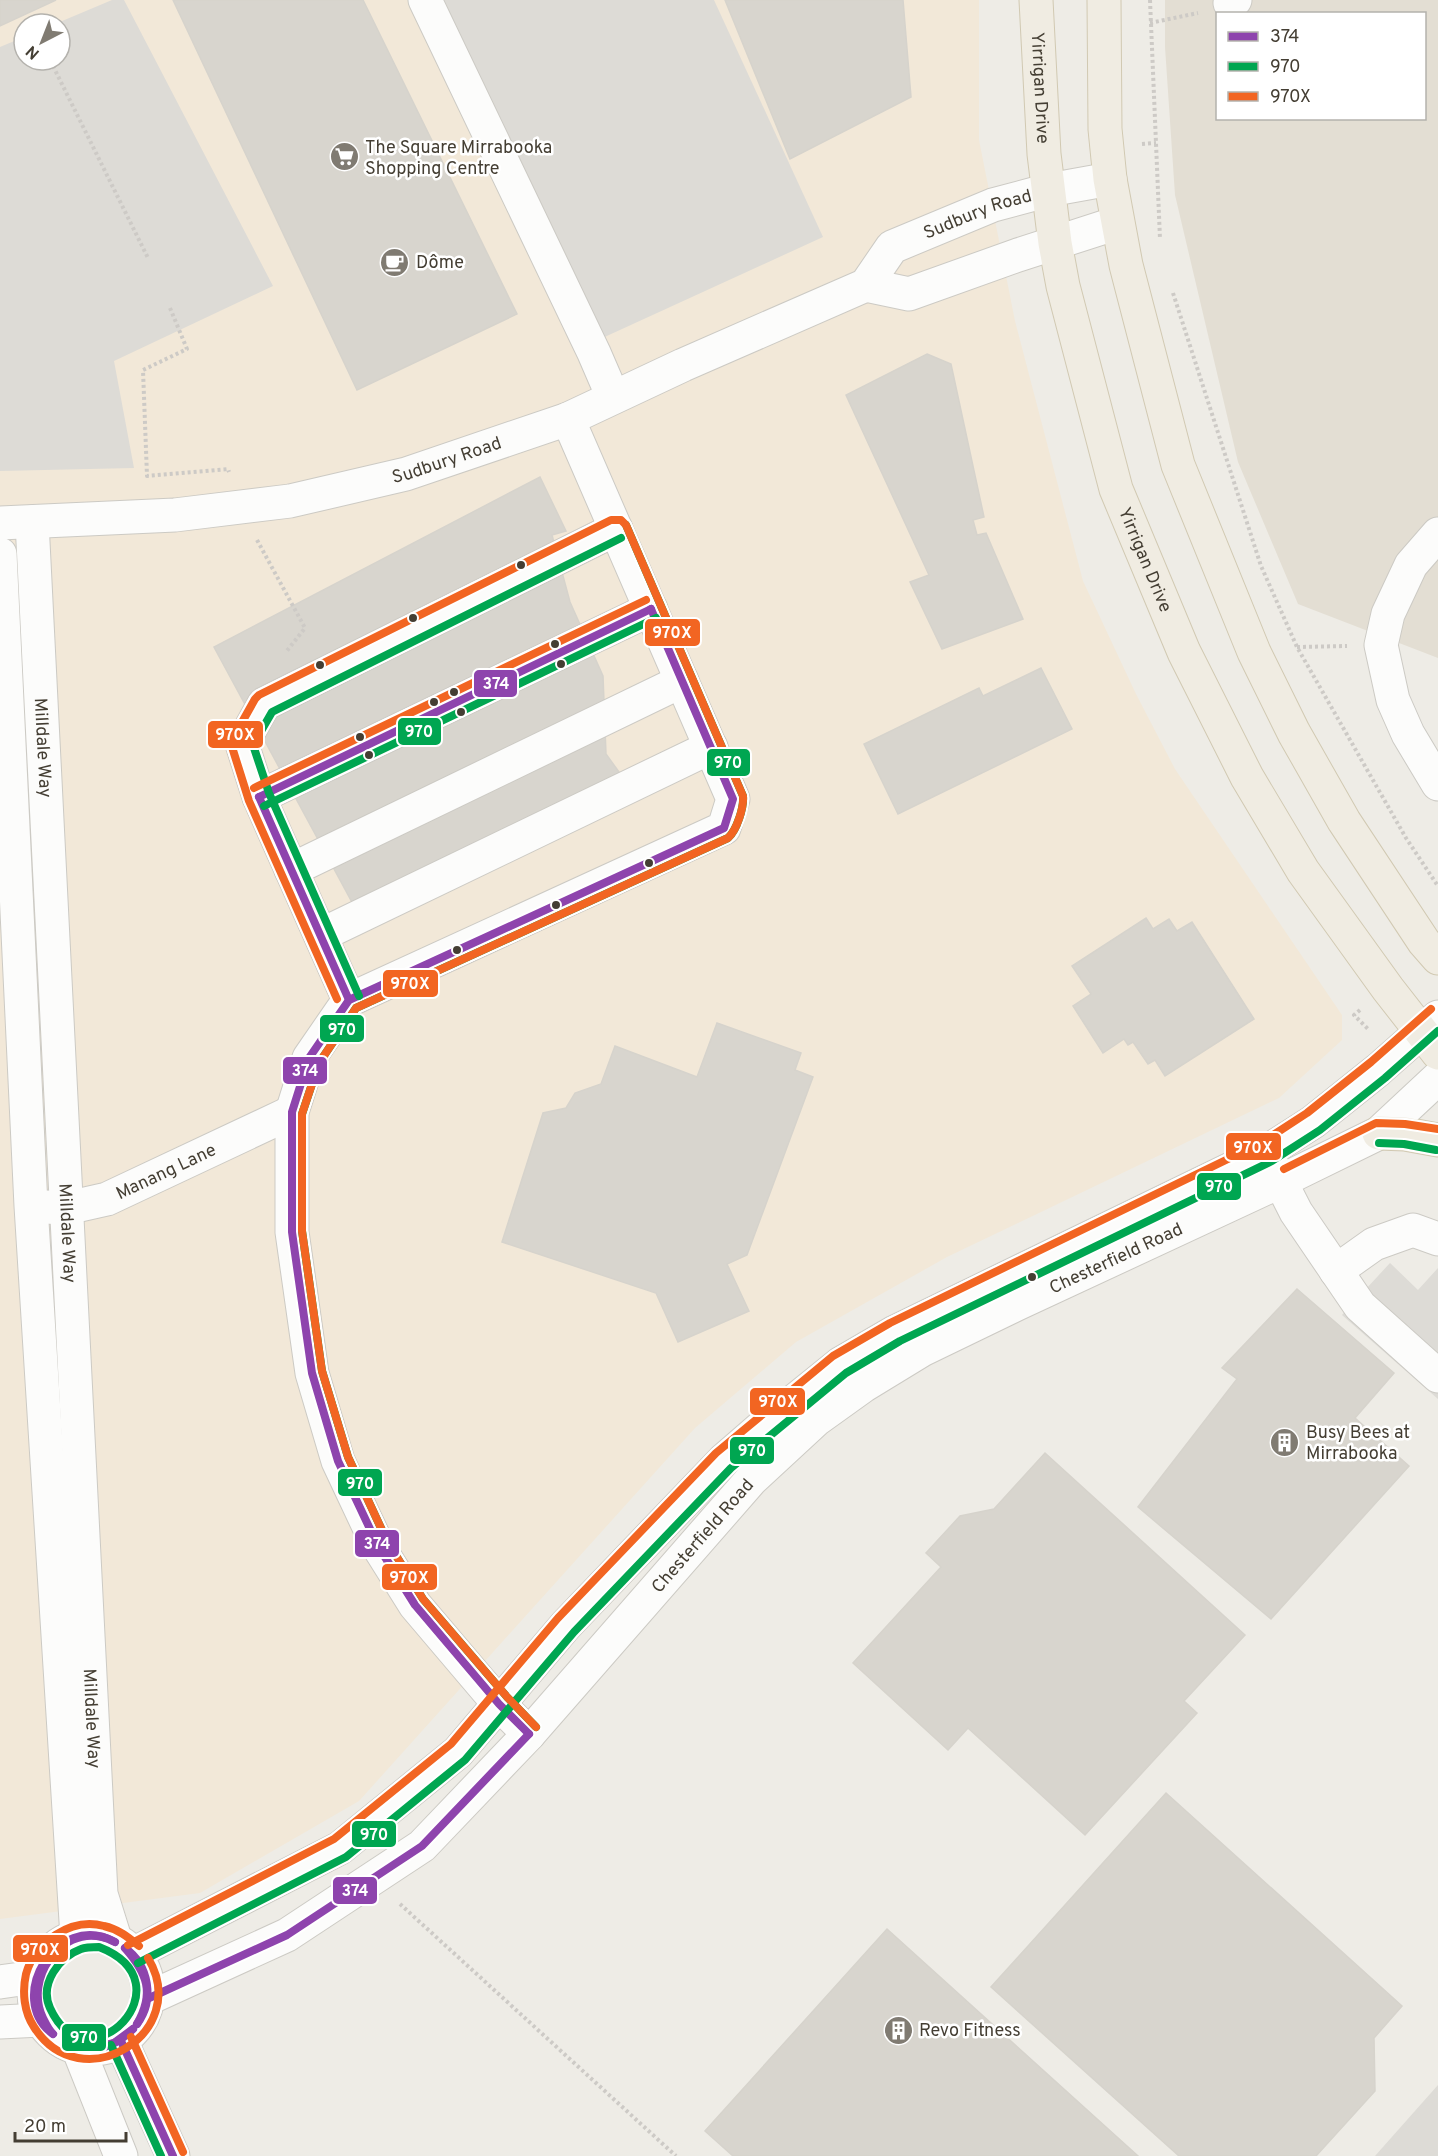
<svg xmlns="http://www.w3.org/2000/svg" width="1438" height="2156" font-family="Overpass,sans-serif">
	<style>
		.residential { fill: #e3ded3; fill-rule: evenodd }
		.commercial { fill: #f2e8d8; fill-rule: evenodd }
		.parking { fill: #dddbd6 }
		.building { fill: #d8d5ce; stroke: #d6d3cc; stroke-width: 1.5 }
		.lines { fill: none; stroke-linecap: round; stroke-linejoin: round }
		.minor-casing { stroke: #cccac4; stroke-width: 35 }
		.major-casing { stroke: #d1c9b2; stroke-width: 35 }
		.path { stroke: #cdcac6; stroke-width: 4; stroke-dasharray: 3 3; stroke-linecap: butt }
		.minor { stroke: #fcfcfb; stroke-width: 33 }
		.major { stroke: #f0ece2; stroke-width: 33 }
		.bus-1-casing { stroke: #fff; stroke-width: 12 }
		.bus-2-casing { stroke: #fff; stroke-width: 12 }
		.bus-3-casing { stroke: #fff; stroke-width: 12 }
		.bus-1 { stroke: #8e44ad; stroke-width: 8 }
		.bus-2 { stroke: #00a651; stroke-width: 8 }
		.bus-3 { stroke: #f26522; stroke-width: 8 }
		.bus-dot { fill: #443e33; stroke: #fff; stroke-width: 2 }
		.labels { text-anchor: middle; stroke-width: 5; stroke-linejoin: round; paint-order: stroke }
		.street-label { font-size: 18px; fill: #443e33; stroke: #fff }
		.poi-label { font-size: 18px; fill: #443e33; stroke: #fff; text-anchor: start }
		.line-badge { stroke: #fff; stroke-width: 2 }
		.badge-label { font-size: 16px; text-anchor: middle; font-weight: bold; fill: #fff }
	</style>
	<rect width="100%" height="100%" fill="#eeece6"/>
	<path class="residential" d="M1165 0H1438V658L1298 604 1238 462 1175 195 1165 47ZM1218 14H1424V118H1218Z"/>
	<path class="commercial" d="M0 0H979V140L1015 321 1083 581 1136 694 1175 769 1342 1015V1040L1279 1098 947 1257 796 1342 695 1428 359 1801 200 1893 0 1919ZM24 24H60V60H24Z"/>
	<g class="parking">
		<path d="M112 0H124L273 286 114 361 134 468 0 471V47L24 37V60H60V24H55Z"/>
		<path d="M413 0H714L823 237 574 351Z"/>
		<path d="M1390 1263 1418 1290 1438 1268V1399L1342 1315Z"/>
		<path d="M1438 2085V2156H1375Z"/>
	</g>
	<g class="building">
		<path d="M0 0H56L0 26Z"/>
		<path d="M173 0H363L517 314 357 390Z"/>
		<path d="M725 0H903L911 97 790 159Z"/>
		<path d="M927 354 951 364 984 517 973 520 977 535 986 533 1023 619 942 649 910 582 929 575 846 395Z"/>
		<path d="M540 477 566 531 552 535 570 602 603 676 606 754 632 790 360 917 214 647Z"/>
		<path d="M1041 668 1072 729 898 814 864 744 979 688 983 696Z"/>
		<path d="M1146 918 1153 929 1169 919 1177 931 1192 922 1254 1019 1165 1076 1155 1060 1148 1064 1133 1042 1128 1045 1124 1039 1103 1053 1073 1006 1091 994 1072 966Z"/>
		<path d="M717 1023 801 1053 795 1070 813 1077 747 1255 727 1264 749 1311 678 1342 656 1293 502 1242 543 1113 566 1108 575 1093 601 1084 615 1046 697 1077Z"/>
		<path d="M1297 1289 1394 1373 1355 1418 1409 1466 1271 1619 1138 1507 1237 1379 1222 1368Z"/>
		<path d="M1045 1453 1245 1635 1184 1701 1197 1713 1085 1835 968 1728 948 1750 853 1663 941 1567 926 1553 960 1516 994 1509Z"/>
		<path d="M1166 1793 1402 2006 1374 2038 1375 2091 1316 2156H1179L991 1987Z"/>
		<path d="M887 1929 1138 2156H733L705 2131Z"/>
	</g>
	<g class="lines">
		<defs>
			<g id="minor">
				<path d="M425 0 594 353 613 397"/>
				<path d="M1230 3 1235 0"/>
				<path d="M866 285 909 294 1018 255 1117 223"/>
				<path id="s1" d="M32 522 101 1894 116 1942"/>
				<path id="s2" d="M0 523 175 515 290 501 406 474 568 419 683 365 866 285 892 247 993 205 1049 190 1110 179"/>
				<path d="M1438 534 1411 565 1388 614 1381 645 1393 700 1408 734 1438 784"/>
				<path d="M0 554 31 1206 77 1937"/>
				<path d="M259 797 651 609"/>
				<path d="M291 870 682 681"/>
				<path d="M321 935 711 747"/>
				<path d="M349 1000 259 797 242 744 264 704 616 529"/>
				<path d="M1271 1163 1296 1212 1360 1306 1438 1376"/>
				<path id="s3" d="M45 1207 67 1208 107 1199 292 1112"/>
				<path d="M1336 1271 1374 1244 1413 1230 1438 1239"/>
				<path d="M529 1734 499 1704 415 1605 378 1546 338 1461 312 1373 292 1232V1112L309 1058 349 1000 724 828 733 799 568 419"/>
				<circle cx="91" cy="1992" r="57"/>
				<path d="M133 1954 340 1848 458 1752 566 1625 724 1460 762 1427 840 1364 895 1332 1266 1152 1313 1122 1378 1070 1438 1017"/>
				<path d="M0 1982 35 1977"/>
				<path id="s4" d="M147 1999 287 1935 422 1846 529 1734 751 1480 817 1419 863 1386 922 1350 1017 1304 1279 1182 1379 1133 1438 1078"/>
				<path d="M0 2022 41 2020"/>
				<path d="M121 2041 173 2156"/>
				<path d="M78 2048 121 2156"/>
			</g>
			<g id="major">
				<path id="s5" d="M1036 0 1044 154 1055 243 1063 286 1116 489 1184 652 1247 777 1303 871 1388 989 1438 1053"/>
				<path d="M1104 0 1105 129 1110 179 1126 265 1178 465 1254 652 1294 733 1344 821 1424 942 1438 958"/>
				<path d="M1379 1133 1405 1134 1438 1140"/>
			</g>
		</defs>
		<use href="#minor" class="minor-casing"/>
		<use href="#major" class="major-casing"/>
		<g class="path">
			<path d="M1150 0 1160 239"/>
			<path d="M1150 23 1198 13"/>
			<path d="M53 66 148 258"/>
			<path d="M1142 144 1156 143"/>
			<path d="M1173 293 1261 566 1297 647 1406 838 1438 886"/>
			<path d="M170 308 187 349 143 370 147 476 228 469 229 472"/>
			<path d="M257 540 305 628 286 652"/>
			<path d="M1297 647 1347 646"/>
			<path d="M1360 1010 1354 1015 1369 1030"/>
			<path d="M400 1904 676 2156"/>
		</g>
		<use href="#minor" class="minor"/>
		<use href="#major" class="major"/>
		<defs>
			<g id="bus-1">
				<path d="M259 797 651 609"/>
				<path d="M259 797 349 1000"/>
				<path d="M529 1734 499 1704 415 1605 378 1546 338 1461 312 1373 292 1232V1112L309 1058 349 1000 724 828 733 799 651 609"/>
				<path d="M125 1948C149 1965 155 2000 137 2024"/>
				<path d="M125 1948C147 1973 155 1993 137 2024"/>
				<path d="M147 1999 287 1935 422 1846 529 1734"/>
				<path d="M53 2034C5 1999 56 1910 115 1942"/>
				<path d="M53 2034C48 2029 46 2024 43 2018 24 1979 60 1927 102 1937 107 1938 111 1940 115 1942"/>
				<path d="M121 2041 173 2156"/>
				<path d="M90 2049 114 2043 133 2029"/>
				<path d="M90 2049C107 2049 121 2041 133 2029"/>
			</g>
			<g id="bus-2">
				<path d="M264 806 656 618"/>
				<path d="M359 996 269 793 253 745 272 712 621 538"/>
				<path d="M1379 1143 1404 1144 1436 1150"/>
				<path d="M536 1727 507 1697 423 1599 387 1541 348 1457 322 1371 302 1231V1114L319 1063 356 1008 728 838C737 830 744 807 743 796L626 525"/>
				<path d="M99 1947C192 1983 87 2090 50 2008 39 1984 59 1957 81 1949 86 1947 93 1947 99 1947Z"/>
				<path d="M138 1963 346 1857 465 1760 574 1632 731 1468 846 1373 900 1341 1272 1161 1320 1130 1385 1078 1438 1031"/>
				<path d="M111 2045 161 2156"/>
			</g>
			<g id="bus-3">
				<path d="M254 788 646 600"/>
				<path d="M337 999 249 801 232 747V740L255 699 259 695 611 520H621L626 525 743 796C744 807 737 830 728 838L356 1008 319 1063 302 1114V1231L322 1371 348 1457 387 1541 423 1599 507 1697 536 1727"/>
				<path d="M1284 1169 1376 1123 1405 1124 1438 1129"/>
				<path d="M128 1945 334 1839 451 1744 558 1618 716 1453 833 1356 890 1323 1261 1143 1307 1113 1371 1062 1431 1009"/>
				<path d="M139 1946C128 1937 118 1929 104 1926 71 1917 35 1942 26 1974 22 1992 24 2012 34 2027 81 2101 193 2033 148 1958"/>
				<path d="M131 2037 183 2152"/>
			</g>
		</defs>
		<use href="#bus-1" class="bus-1-casing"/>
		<use href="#bus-2" class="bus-2-casing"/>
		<use href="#bus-3" class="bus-3-casing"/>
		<use href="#bus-1" class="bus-1"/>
		<use href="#bus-2" class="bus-2"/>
		<use href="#bus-3" class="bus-3"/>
	</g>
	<defs>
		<symbol id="supermarket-disc" viewBox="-11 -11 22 22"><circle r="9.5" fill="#807b72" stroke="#fff"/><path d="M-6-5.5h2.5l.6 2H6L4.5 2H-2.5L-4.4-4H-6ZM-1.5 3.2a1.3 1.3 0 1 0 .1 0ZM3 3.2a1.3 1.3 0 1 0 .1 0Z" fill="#fff"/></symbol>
		<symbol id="cafe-disc" viewBox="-11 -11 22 22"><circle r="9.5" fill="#807b72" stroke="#fff"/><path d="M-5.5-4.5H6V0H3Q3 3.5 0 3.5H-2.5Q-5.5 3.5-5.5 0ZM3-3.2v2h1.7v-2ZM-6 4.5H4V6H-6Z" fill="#fff"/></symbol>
		<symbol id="building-disc" viewBox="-11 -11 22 22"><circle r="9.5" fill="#807b72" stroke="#fff"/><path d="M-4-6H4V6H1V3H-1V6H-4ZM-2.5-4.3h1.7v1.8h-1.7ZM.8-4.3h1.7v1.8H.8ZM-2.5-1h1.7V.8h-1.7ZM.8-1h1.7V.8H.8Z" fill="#fff"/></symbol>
	</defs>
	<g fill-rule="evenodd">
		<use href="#supermarket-disc" x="328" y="140" width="33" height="33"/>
		<use href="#cafe-disc" x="378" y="246" width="33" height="33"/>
		<use href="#building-disc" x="1268" y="1426" width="33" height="33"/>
		<use href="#building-disc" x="882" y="2014" width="33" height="33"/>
	</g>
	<g class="bus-dot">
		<circle cx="521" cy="565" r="5"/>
		<circle cx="413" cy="618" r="5"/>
		<circle cx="555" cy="644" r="5"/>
		<circle cx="561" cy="664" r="5"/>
		<circle cx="320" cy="665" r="5"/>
		<circle cx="454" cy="692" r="5"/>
		<circle cx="434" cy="702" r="5"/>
		<circle cx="461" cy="712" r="5"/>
		<circle cx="360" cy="737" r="5"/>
		<circle cx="369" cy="755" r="5"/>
		<circle cx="649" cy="863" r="5"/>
		<circle cx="556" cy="905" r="5"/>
		<circle cx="457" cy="950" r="5"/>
		<circle cx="1032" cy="1277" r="5"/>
	</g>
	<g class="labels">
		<g class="street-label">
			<text dy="6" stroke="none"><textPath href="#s5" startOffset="88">Yirrigan Drive</textPath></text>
			<text dy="6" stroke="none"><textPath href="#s2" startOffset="1046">Sudbury Road</textPath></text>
			<text dy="6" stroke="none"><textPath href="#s2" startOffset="453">Sudbury Road</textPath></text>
			<text dy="6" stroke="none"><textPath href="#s5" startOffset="574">Yirrigan Drive</textPath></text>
			<text dy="6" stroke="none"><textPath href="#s1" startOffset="226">Milldale Way</textPath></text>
			<text dy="6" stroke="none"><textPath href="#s3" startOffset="128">Manang Lane</textPath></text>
			<text dy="6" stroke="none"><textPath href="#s1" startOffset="712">Milldale Way</textPath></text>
			<text dy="6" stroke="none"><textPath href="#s4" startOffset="1238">Chesterfield Road</textPath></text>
			<text dy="6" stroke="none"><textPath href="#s4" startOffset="734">Chesterfield Road</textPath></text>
			<text dy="6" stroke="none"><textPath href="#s1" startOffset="1198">Milldale Way</textPath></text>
		</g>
		<g class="poi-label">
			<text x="365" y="153">The Square Mirrabooka<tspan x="365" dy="21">Shopping Centre</tspan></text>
			<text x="416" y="268">Dôme</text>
			<text x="1306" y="1438">Busy Bees at<tspan x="1306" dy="21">Mirrabooka</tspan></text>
			<text x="919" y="2036">Revo Fitness</text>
		</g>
	</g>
	<g class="line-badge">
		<rect x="644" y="618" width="57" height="29" rx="6" fill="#f26522"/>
		<rect x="473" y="669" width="45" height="29" rx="6" fill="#8e44ad"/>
		<rect x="397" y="717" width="45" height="29" rx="6" fill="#00a651"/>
		<rect x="207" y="720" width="57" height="29" rx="6" fill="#f26522"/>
		<rect x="706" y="748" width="45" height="29" rx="6" fill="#00a651"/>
		<rect x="382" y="969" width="57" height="29" rx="6" fill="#f26522"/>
		<rect x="319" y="1014" width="46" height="29" rx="6" fill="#00a651"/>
		<rect x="282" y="1056" width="46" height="29" rx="6" fill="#8e44ad"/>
		<rect x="1225" y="1132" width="57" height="29" rx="6" fill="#f26522"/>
		<rect x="1196" y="1172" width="46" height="29" rx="6" fill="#00a651"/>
		<rect x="749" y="1387" width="57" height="29" rx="6" fill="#f26522"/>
		<rect x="729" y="1436" width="46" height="29" rx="6" fill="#00a651"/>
		<rect x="337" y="1468" width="46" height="29" rx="6" fill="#00a651"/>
		<rect x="354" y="1529" width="46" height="29" rx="6" fill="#8e44ad"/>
		<rect x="381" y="1563" width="57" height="28" rx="6" fill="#f26522"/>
		<rect x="351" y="1820" width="46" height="28" rx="6" fill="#00a651"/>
		<rect x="332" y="1876" width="46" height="29" rx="6" fill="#8e44ad"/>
		<rect x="12" y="1934" width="57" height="29" rx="6" fill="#f26522"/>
		<rect x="61" y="2023" width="46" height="29" rx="6" fill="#00a651"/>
	</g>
	<g class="badge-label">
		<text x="672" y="638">970X</text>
		<text x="496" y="689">374</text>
		<text x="419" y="737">970</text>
		<text x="235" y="740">970X</text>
		<text x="728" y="768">970</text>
		<text x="410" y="989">970X</text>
		<text x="342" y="1035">970</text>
		<text x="305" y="1076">374</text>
		<text x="1253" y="1153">970X</text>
		<text x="1219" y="1192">970</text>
		<text x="778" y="1407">970X</text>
		<text x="752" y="1456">970</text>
		<text x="360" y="1489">970</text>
		<text x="377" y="1549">374</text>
		<text x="409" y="1583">970X</text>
		<text x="374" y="1840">970</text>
		<text x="355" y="1896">374</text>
		<text x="40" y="1955">970X</text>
		<text x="84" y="2043">970</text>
	</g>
	<rect x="1216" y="12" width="210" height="108" fill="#ffffff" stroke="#b4b2ad" stroke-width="1.5"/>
	<rect x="1228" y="32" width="30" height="9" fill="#8e44ad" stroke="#b4b2ad" stroke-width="1.5"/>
	<text x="1270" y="42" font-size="18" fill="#443e33">374</text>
	<rect x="1228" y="62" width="30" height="9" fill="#00a651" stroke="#b4b2ad" stroke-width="1.5"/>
	<text x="1270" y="72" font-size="18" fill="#443e33">970</text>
	<rect x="1228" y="92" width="30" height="9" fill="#f26522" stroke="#b4b2ad" stroke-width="1.5"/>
	<text x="1270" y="102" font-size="18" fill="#443e33">970X</text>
	<g transform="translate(42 42) rotate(222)"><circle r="28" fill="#ffffff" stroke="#b4b2ad" stroke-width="1.5"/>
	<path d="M0-4.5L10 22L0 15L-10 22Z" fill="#807b72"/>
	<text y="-9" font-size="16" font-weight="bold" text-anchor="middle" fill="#443e33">N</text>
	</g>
	<path d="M15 2132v9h111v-9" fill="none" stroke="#443e33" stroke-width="3"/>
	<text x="24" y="2132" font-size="18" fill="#443e33" stroke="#ffffff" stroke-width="4.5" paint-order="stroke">20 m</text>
</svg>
